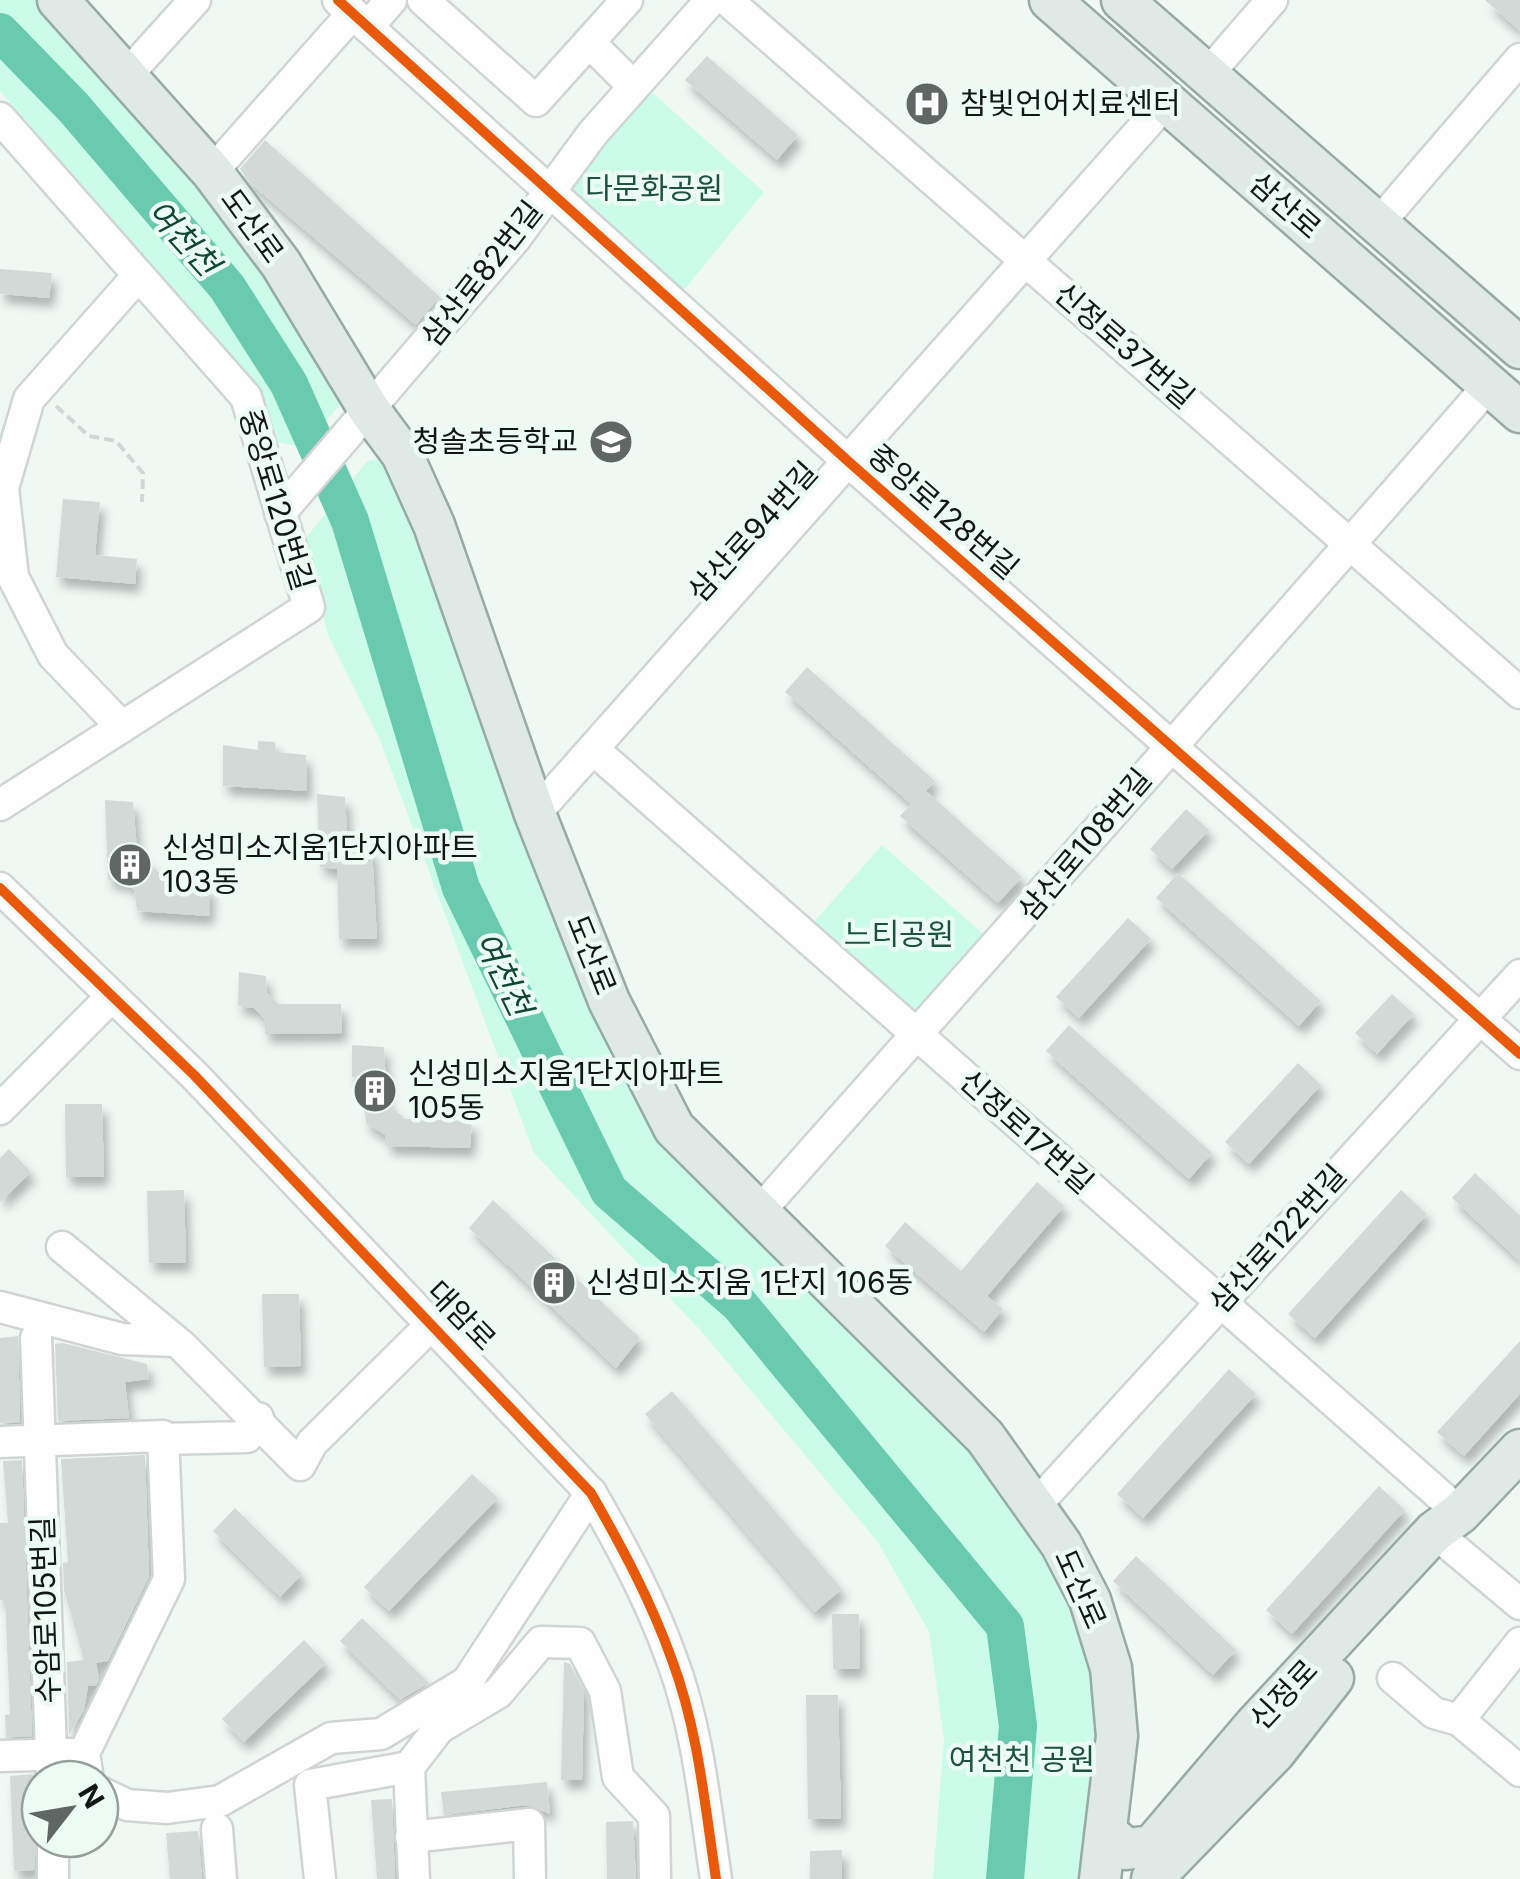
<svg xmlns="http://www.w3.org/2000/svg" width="1520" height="1879" font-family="Inter,'Noto Sans KR',sans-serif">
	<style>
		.green { fill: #cbfbe9 }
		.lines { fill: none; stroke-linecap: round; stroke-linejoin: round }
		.river { stroke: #6acaaf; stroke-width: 38 }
		.building { fill: #d3d9d6; filter: url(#shadow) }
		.minor-casing { stroke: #d0d5d3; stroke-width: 35 }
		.major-casing { stroke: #97aaa4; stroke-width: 45 }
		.path { stroke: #d3d6d5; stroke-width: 4; stroke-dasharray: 10 5; stroke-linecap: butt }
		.minor { stroke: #fdfefd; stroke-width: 30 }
		.major { stroke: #dfeae6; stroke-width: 40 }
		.cycleway-casing { stroke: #edfbf5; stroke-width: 16 }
		.cycleway { stroke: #e8590c; stroke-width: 10 }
		.labels { text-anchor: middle; stroke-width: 9; stroke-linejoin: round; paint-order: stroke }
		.poi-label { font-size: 30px; fill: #121715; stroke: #edfbf5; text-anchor: start }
		.park-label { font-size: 30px; fill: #1d5242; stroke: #edfbf5 }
		.street-label { font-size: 30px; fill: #121715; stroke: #edfbf5 }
		.water-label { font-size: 32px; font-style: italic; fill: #0f4636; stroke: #edfbf5 }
	</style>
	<defs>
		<filter id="shadow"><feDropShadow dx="5" dy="9" stdDeviation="5" flood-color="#0004"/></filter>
	</defs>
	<rect width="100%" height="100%" fill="#f0f8f4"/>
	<g class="green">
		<path d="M0 0H45L272 276 340 386 341 404 302 447 277 442 251 382 0 91Z"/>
		<path d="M638 80 764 192 674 302 548 189Z"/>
		<path d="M392 457 619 1046 962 1436 1050 1561 1090 1654 1104 1754 1082 1879H933L944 1739 929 1632 878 1542 701 1331 534 1153 380 740 329 637 302 543 367 461Z"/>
		<path d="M882 845 990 940 915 1025 807 930Z"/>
	</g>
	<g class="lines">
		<path class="river" d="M0 32 73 107 227 287 289 384 350 521 461 888 609 1191 739 1304 1005 1626 1018 1726 1005 1879"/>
	</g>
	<g class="building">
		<path d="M1485 0H1520V31Z"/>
		<path d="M707 56 798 135 777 160 685 80Z"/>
		<path d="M265 140 440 297 416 325 250 183 240 169Z"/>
		<path d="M0 269 52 273 49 298 0 294Z"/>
		<path d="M63 499 100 502 95 555 137 559 135 584 56 577Z"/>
		<path d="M807 667 935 781 926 791 1022 877 998 903 900 816 911 804 785 692Z"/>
		<path d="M258 741 275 742 276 752 306 755 307 791 223 786V745L258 750Z"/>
		<path d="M317 794 345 797 348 848 372 849 377 939H339L337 869 320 867Z"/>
		<path d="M105 800 133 802 137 850 167 881 210 887 209 916 137 911 134 890 127 883 108 880Z"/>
		<path d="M1186 809 1209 830 1172 869 1150 849Z"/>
		<path d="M1178 873 1321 1001 1299 1026 1156 898Z"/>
		<path d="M1128 918 1151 939 1079 1018 1056 997Z"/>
		<path d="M239 972 266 976 267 993 278 1004H341L342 1033 265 1034 264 1018 254 1008 238 1006Z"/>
		<path d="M1392 994 1414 1014 1377 1054 1355 1033Z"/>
		<path d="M1069 1025 1212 1153 1189 1179 1046 1051Z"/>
		<path d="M352 1045 384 1047 387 1103 405 1119 472 1121 470 1148 388 1146 385 1135 366 1123 363 1078 352 1077Z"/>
		<path d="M1298 1063 1321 1085 1249 1164 1225 1142Z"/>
		<path d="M65 1104H102L104 1177H66Z"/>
		<path d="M9 1149 31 1172 0 1202V1158Z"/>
		<path d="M1475 1173 1520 1216V1261L1452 1198Z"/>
		<path d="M1037 1182 1064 1206 987 1296 1003 1309 984 1332 885 1246 905 1222 961 1271Z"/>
		<path d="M184 1190 186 1263H149L147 1191Z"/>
		<path d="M1401 1190 1427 1214 1315 1338 1288 1314Z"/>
		<path d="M493 1200 640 1338 616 1368 469 1228Z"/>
		<path d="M262 1294H299L301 1366 264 1367Z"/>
		<path d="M18 1336 20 1422 0 1423V1338Z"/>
		<path d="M1520 1341V1394L1464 1456 1437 1432Z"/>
		<path d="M63 1343 147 1364 149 1379 125 1382 129 1418 58 1421 55 1344Z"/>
		<path d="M1229 1369 1256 1394 1143 1518 1117 1494Z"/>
		<path d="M672 1391 842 1589 815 1612 645 1414Z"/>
		<path d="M145 1455 149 1577 108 1661 96 1663 99 1679 96 1685 88 1686 84 1710 69 1735 67 1662 84 1660 64 1590 63 1563 68 1562 61 1459Z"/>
		<path d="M22 1460 32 1736 6 1737 5 1715 10 1714 5 1600H0V1523H8L3 1461Z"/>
		<path d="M472 1474 498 1498 389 1611 364 1587Z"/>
		<path d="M1379 1486 1405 1510 1292 1634 1266 1610Z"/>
		<path d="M235 1508 302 1574 280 1597 213 1531Z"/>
		<path d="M1136 1556 1236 1650 1213 1675 1113 1581Z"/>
		<path d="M832 1614H859L860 1669H833Z"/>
		<path d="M362 1618 429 1683 400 1700 340 1641Z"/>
		<path d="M304 1640 326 1663 244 1742 222 1719Z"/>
		<path d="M564 1662 570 1664 584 1691 582 1780H561Z"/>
		<path d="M806 1695H838L841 1819H808Z"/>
		<path d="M33 1774 40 1793 34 1870 14 1871 10 1776Z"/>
		<path d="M547 1782 550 1814 527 1805 444 1815 441 1792Z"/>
		<path d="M392 1799 395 1879H377L371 1800Z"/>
		<path d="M633 1821 636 1879H607L606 1822Z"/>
		<path d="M198 1831 202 1879H170L166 1833Z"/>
		<path d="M842 1850V1879H810V1851Z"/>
	</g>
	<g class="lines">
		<defs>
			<g id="minor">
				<path d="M338 0 849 462 1520 1054"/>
				<path d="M423 0 536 101 627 0"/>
				<path d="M727 0 1520 693"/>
				<path d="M368 27 391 0"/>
				<path d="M589 42 633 86"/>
				<path d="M127 75 195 0"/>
				<path d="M1207 75 1272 0"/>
				<path d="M0 118 246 397 309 607 0 805"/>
				<path d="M212 172 353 13"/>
				<path d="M1378 224 1520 59"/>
				<path d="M280 513 514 240 593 133 711 0"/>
				<path d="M122 727 53 655 13 577 3 488 29 399 137 277"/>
				<path d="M593 749 1460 1513"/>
				<path d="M535 814 1166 102"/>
				<path d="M0 888 194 1075 591 1493C622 1547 651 1601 672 1660 698 1729 705 1806 716 1879"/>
				<path d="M0 1109 112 996"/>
				<path d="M759 1212C1002 937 1248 663 1489 385"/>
				<path d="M62 1247 182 1346 300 1465 312 1443 433 1323"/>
				<path d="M0 1307 122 1339 175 1341"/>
				<path d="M36 1338 52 1779"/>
				<path d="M163 1439 247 1437 258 1418"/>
				<path d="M0 1442 163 1436 169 1579 84 1753 88 1779"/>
				<path d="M1036 1505 1520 975"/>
				<path d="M1434 1532 1520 1604"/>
				<path d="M1520 1643 1459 1720 1520 1771"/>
				<path d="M1393 1678 1434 1713 1459 1720"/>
				<path d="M0 1756 71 1754"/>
				<path d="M100 1792 127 1805 167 1808 220 1801 331 1738 381 1734 467 1682 591 1493"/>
				<path d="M217 1829 221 1879"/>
				<path d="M411 1837 529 1824 530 1878"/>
				<path d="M53 1839V1879"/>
				<path d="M320 1879 310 1785 409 1767"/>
				<path d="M414 1879 409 1767 439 1728 498 1693 541 1642 580 1643 605 1691 618 1777 654 1816 655 1879"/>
			</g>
			<g id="major">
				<path d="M58 0 212 172 281 264 370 411 402 454 434 525 535 814 609 1001 674 1128 985 1437 1061 1544 1090 1600 1111 1668 1117 1736 1100 1879"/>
				<path d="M1050 0 1520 412"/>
				<path d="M1122 0 1520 348"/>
				<path d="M1106 1832 1126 1849 1152 1846 1255 1725 1434 1532 1460 1513 1520 1450"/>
				<path d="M1152 1879 1275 1752 1333 1678"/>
			</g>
		</defs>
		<use href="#minor" class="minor-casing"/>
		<use href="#major" class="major-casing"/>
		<path class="path" d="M56 406 89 436 116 441 143 473 142 502"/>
		<use href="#minor" class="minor"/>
		<use href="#major" class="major"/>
		<defs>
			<g id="cycleway">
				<path d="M338 0 849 462 1520 1054"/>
				<path d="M0 888 194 1075 591 1493C622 1547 651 1601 672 1660 698 1729 705 1806 716 1879"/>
			</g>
		</defs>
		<use href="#cycleway" class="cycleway-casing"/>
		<use href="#cycleway" class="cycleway"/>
	</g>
	<defs>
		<symbol id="hospital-disc" viewBox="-11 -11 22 22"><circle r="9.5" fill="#606663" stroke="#edfbf5"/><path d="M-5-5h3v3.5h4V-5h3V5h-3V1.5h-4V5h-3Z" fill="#fff"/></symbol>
		<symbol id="school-disc" viewBox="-11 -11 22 22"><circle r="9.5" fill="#606663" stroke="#edfbf5"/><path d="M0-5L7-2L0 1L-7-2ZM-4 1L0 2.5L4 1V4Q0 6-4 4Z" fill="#fff"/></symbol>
		<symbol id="building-disc" viewBox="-11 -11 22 22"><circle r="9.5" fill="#606663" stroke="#edfbf5"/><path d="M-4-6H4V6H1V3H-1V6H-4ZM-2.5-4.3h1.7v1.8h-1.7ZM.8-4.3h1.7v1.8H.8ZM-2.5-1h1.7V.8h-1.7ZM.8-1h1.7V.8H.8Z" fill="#fff"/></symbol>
	</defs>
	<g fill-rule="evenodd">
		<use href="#hospital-disc" x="902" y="79" width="50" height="50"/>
		<use href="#school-disc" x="586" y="417" width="50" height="50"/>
		<use href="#building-disc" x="105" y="840" width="50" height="50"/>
		<use href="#building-disc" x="350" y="1066" width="50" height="50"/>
		<use href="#building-disc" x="529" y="1258" width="50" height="50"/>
	</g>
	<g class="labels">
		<g class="poi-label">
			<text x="960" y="114">참빛언어치료센터</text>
			<text x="578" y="452" text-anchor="end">청솔초등학교</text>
			<text x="162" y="858">신성미소지움1단지아파트<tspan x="162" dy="34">103동</tspan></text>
			<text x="408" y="1084">신성미소지움1단지아파트<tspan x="408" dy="34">105동</tspan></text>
			<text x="586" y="1293">신성미소지움 1단지 106동</text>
		</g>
		<g class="park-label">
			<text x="654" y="199">다문화공원</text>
			<text x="899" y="945">느티공원</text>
			<text x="1022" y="1770">여천천 공원</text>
		</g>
		<g class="street-label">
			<text transform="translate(1285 206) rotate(41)" y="10">삼산로</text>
			<text transform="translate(252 226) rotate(54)" y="10">도산로</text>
			<text transform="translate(482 274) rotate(-52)" y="10">삼산로82번길</text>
			<text transform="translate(1124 346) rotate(41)" y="10">신정로37번길</text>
			<text transform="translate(276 500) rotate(73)" y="10">중앙로120번길</text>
			<text transform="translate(943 512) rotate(41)" y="10">중앙로128번길</text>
			<text transform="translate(753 532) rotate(-48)" y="10">삼산로94번길</text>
			<text transform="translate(1085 845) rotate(-50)" y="10">삼산로108번길</text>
			<text transform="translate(591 955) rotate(68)" y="10">도산로</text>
			<text transform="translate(1026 1132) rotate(42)" y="10">신정로17번길</text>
			<text transform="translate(1278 1239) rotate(-48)" y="10">삼산로122번길</text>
			<text transform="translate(461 1316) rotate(46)" y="10">대암로</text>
			<text transform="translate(1080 1589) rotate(66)" y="10">도산로</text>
			<text transform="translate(46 1610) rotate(-92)" y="10">수암로105번길</text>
			<text transform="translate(1284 1695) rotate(-47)" y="10">신정로</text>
		</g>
		<g class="water-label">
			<text transform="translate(183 238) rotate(48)" y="11">여천천</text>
			<text transform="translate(503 974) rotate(64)" y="11">여천천</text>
		</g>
	</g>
	<g transform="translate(70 1809) rotate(59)"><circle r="48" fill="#edfbf5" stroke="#95a09b" stroke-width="2.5"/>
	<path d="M0-8L18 38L0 25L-18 38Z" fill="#606663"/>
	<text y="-15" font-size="28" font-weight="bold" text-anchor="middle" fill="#121715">N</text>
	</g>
</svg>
